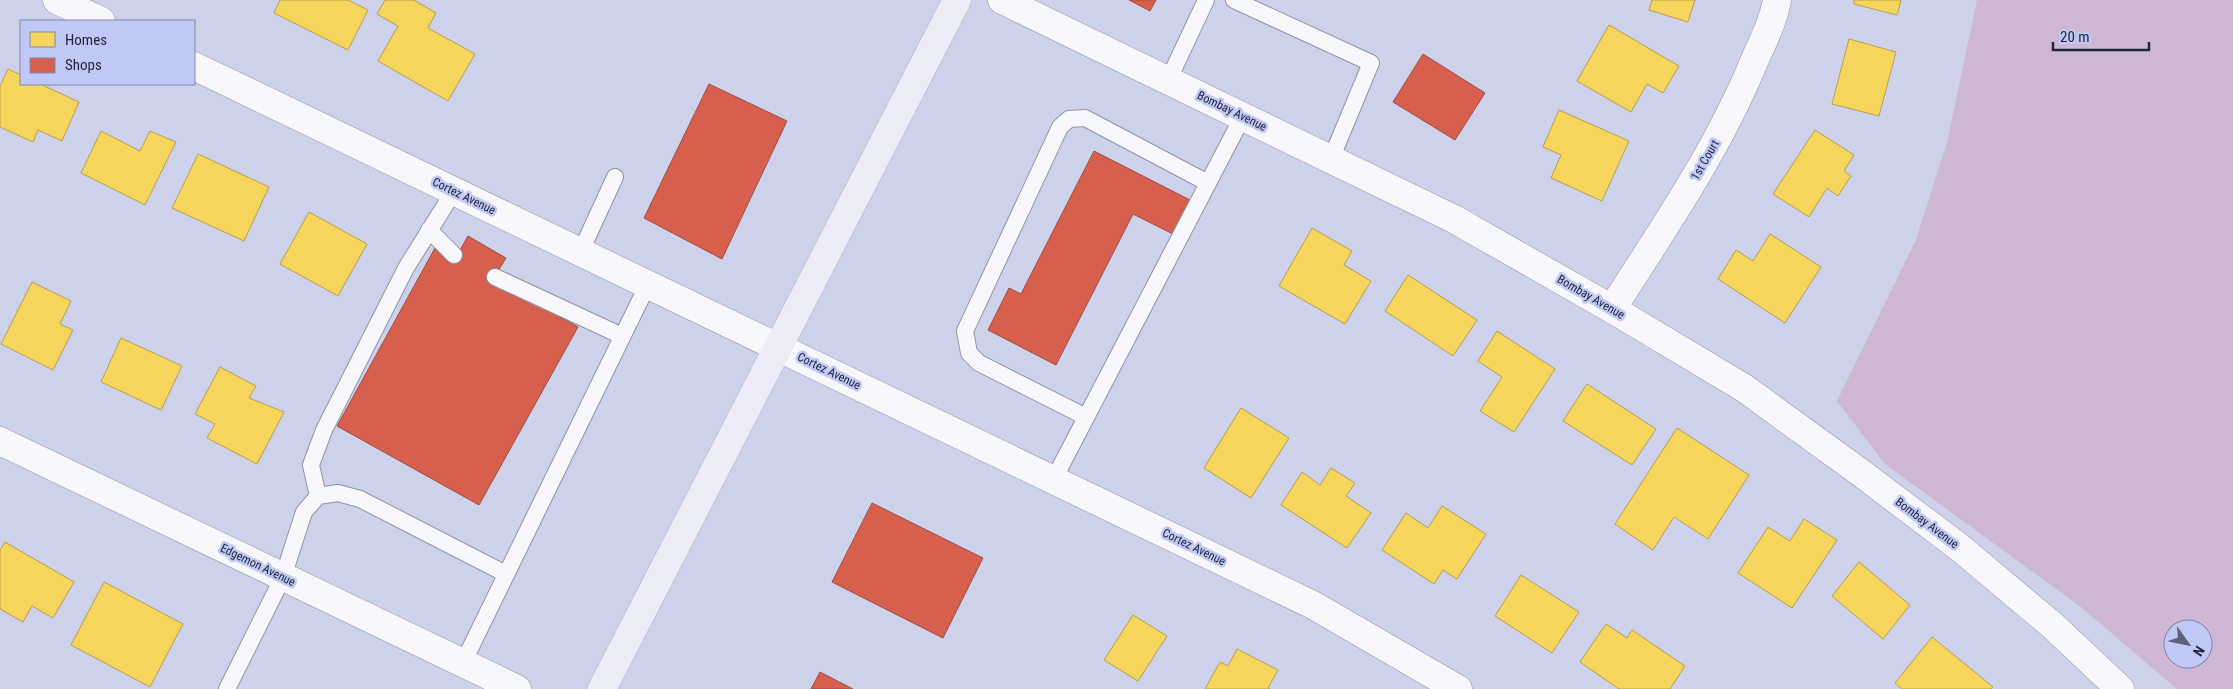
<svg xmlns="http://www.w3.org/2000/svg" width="2233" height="689" font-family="'Roboto Condensed',sans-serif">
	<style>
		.green { fill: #ceb7d3; fill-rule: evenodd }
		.homes { fill: #f6d55c; stroke: #b6a052 }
		.shops { fill: #d6604d; stroke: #a04e47 }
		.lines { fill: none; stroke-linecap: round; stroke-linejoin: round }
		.service-casing { stroke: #9194a9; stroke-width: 18 }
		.minor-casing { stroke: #9194a9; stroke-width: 29 }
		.tertiary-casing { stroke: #9194a9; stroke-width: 29 }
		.primary-casing { stroke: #b1b3c1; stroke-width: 29 }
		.service { stroke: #f8f8fc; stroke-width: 16 }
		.minor { stroke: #f8f8fc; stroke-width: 28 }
		.tertiary { stroke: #f8f8fc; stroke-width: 28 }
		.primary { stroke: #ebecf6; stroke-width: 28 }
		.labels { text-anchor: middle; stroke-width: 5; stroke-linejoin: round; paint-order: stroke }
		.street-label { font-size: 12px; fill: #22253a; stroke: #c0c9f6 }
	</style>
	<rect width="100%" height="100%" fill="#cdd1e9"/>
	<path class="green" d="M1977 0H2233V689H2177L2081 607 1885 464 1837 401 1915 242 1947 143ZM2173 629H2203V659H2173Z"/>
	<g class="homes">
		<path d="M280 0H348L368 10 348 50 274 13Z"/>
		<path d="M385 0H414L436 13 428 28 475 54 448 101 378 61 398 26 377 14Z"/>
		<path d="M1652 0H1695L1688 22 1649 10Z"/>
		<path d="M1854 0H1901L1897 15 1854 4Z"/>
		<path d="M1609 25 1679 66 1663 93 1647 84 1631 112 1577 81Z"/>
		<path d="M1849 39 1896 52 1879 116 1832 104Z"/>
		<path d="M8 69 21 75V84H40L79 102 62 141 38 130 33 142 0 127V86Z"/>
		<path d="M1559 110 1629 141 1602 201 1551 178 1561 155 1543 147Z"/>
		<path d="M1815 130 1854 155 1844 171 1851 176 1838 196 1827 188 1809 217 1773 194Z"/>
		<path d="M101 131 140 151 150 131 176 142 145 205 81 173Z"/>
		<path d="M198 154 269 187 244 241 172 208Z"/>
		<path d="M309 212 367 244 338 296 280 264Z"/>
		<path d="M1312 228 1352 251 1344 265 1371 281 1345 324 1279 286Z"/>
		<path d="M1770 234 1821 267 1785 323 1718 279 1736 250 1753 261Z"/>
		<path d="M1408 275 1477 320 1453 356 1385 311Z"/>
		<path d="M32 282 71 301 60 324 73 330 53 370 1 344Z"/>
		<path d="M1497 331 1555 369 1514 432 1480 411 1502 377 1478 361Z"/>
		<path d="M121 338 182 366 161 410 101 382Z"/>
		<path d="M220 367 256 386 249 398 284 412 257 464 207 438 215 424 195 414Z"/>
		<path d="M1587 384 1656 429 1632 465 1563 421Z"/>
		<path d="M1241 408 1289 438 1251 498 1204 468Z"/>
		<path d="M1677 428 1749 475 1708 539 1674 517 1653 550 1615 524Z"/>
		<path d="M1331 468 1355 483 1346 496 1371 513 1347 548 1281 505 1302 472 1320 485Z"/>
		<path d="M1442 506 1486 534 1457 579 1443 570 1434 584 1382 550 1406 513 1428 528Z"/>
		<path d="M1804 519 1837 540 1792 608 1738 573 1768 527 1790 541Z"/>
		<path d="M5 542 74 582 53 618 32 606 23 622 0 609V550Z"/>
		<path d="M1859 562 1910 605 1883 639 1832 596Z"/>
		<path d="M1521 575 1579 612 1552 653 1495 616Z"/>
		<path d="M104 582 183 624 150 687 71 645Z"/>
		<path d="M1133 615 1167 636 1138 681 1104 660Z"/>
		<path d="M1606 624 1627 638 1632 630 1685 666 1670 689H1619L1580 662Z"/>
		<path d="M1932 637 1993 687 1991 689H1902L1895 683Z"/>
		<path d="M1237 649 1278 670 1268 688 1270 689H1205L1220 662 1228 666Z"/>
	</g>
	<g class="shops">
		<path d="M1129 0H1156L1150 11Z"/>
		<path d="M1423 54 1485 93 1455 140 1393 102Z"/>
		<path d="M709 84 787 121 722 259 644 218Z"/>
		<path d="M1094 151 1190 200 1173 234 1133 214 1056 365 988 330 1009 288 1021 294Z"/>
		<path d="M468 236 506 258 493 279 578 327 479 505 337 426 435 248 455 259Z"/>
		<path d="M872 503 983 558 943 638 832 582Z"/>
		<path d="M820 672 853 689H811Z"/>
	</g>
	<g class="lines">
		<defs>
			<g id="service">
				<path d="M1234 0 1371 63 1331 159"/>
				<path d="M1168 81 1206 0"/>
				<path d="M429 230 454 255"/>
				<path d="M581 251 615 177"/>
				<path d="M495 277 622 336"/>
				<path d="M1086 417 979 363 969 353 965 331 1060 127 1069 119 1085 118 1208 183"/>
				<path d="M1054 479 1243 116"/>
				<path d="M318 496 311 465 324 430 406 268 454 191"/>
				<path d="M463 663 648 284"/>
				<path d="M227 689 283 577 304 512 318 496 338 493 360 499 506 574"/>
			</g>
			<g id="minor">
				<path d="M57 0 101 21"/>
				<path d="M1002 0 1454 219 1612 309 1744 388 1861 473 1959 547 2052 625 2120 689"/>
				<path d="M194 66 1313 605 1458 689"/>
				<path d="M1612 309C1663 229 1717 151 1753 64 1762 43 1773 23 1777 0"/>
			</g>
			<path id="tertiary" d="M0 441 517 689"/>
			<path id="primary" d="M602 689 957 0"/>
		</defs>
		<use href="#service" class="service-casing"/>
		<use href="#minor" class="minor-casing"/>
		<use href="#tertiary" class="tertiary-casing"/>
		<use href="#primary" class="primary-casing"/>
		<use href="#service" class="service"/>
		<use href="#minor" class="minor"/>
		<use href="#tertiary" class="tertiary"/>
		<use href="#primary" class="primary"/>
	</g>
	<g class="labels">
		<g class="street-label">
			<text transform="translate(1232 111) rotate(26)" y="4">Bombay Avenue</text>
			<text transform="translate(1705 160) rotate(-60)" y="4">1st Court</text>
			<text transform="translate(464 196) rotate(26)" y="4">Cortez Avenue</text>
			<text transform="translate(1591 297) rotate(30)" y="4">Bombay Avenue</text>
			<text transform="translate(829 371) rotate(26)" y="4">Cortez Avenue</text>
			<text transform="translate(1927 523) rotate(37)" y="4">Bombay Avenue</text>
			<text transform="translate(1194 547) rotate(26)" y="4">Cortez Avenue</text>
			<text transform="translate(258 565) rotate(26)" y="4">Edgemon Avenue</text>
		</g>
	</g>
	<rect x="20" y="20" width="175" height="65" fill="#c0c9f6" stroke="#8187ab"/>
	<rect x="30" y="32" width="25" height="15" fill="#f6d55c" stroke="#8187ab"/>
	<text x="65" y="45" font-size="15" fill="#22253a">Homes</text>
	<rect x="30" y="58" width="25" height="15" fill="#d6604d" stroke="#8187ab"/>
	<text x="65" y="70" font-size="15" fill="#22253a">Shops</text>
	<g transform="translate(2188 644) rotate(123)"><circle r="24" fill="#c0c9f6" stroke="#8187ab"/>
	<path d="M0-4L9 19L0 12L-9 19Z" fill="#5e6177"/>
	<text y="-8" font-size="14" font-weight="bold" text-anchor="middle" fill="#22253a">N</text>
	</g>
	<path d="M2053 42v8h96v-8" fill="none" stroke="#22253a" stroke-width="2.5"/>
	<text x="2060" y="42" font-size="15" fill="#22253a" stroke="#c0c9f6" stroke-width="4" paint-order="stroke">20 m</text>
</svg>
